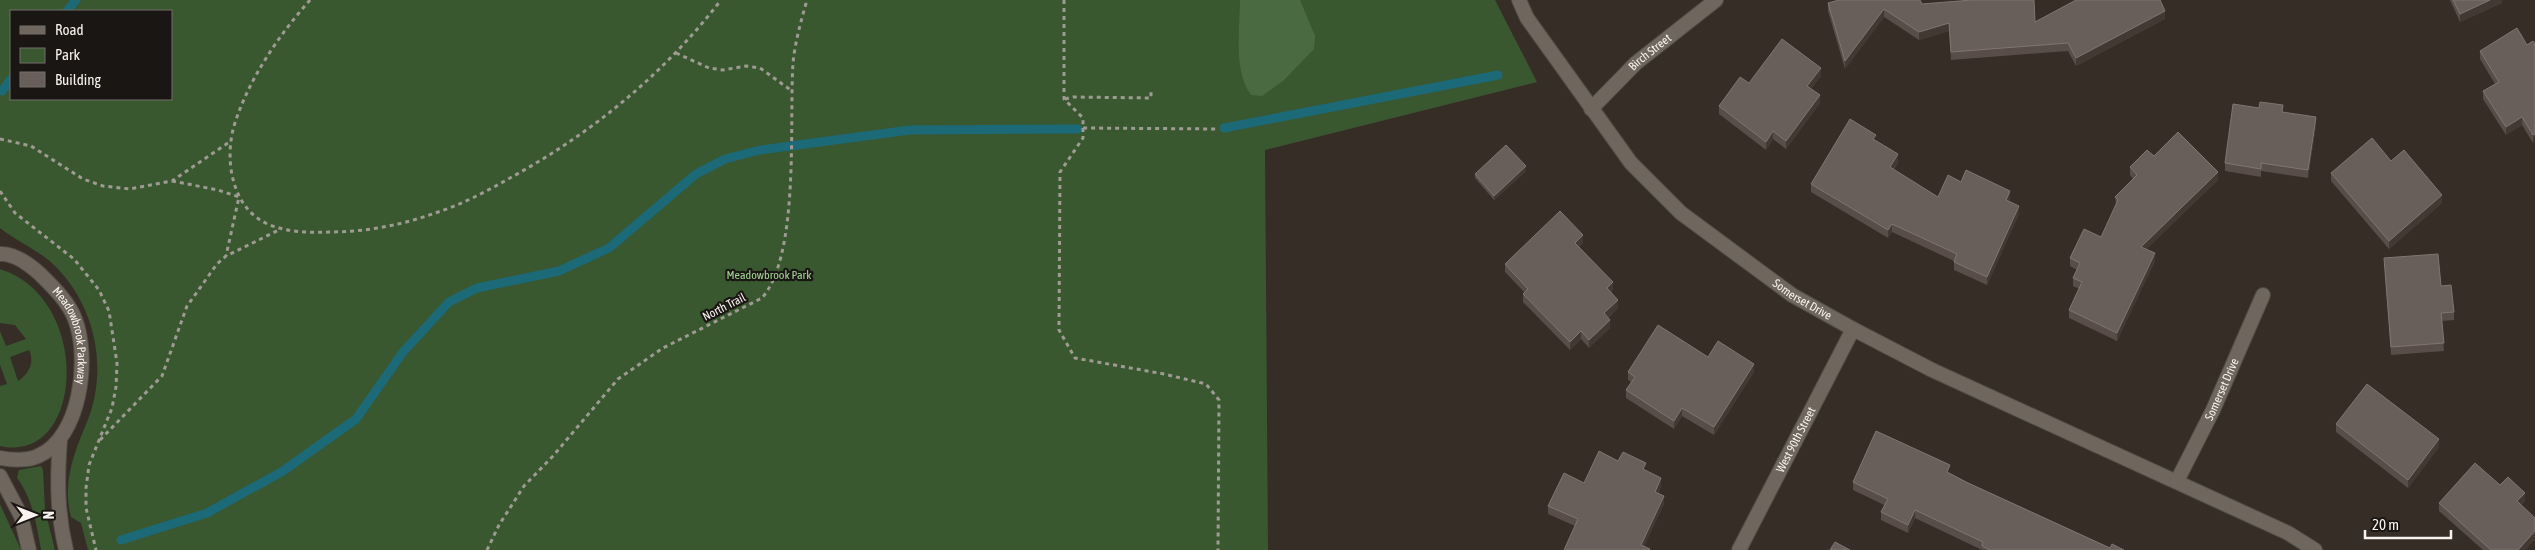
<svg xmlns="http://www.w3.org/2000/svg" width="2535" height="550" font-family="'Asap Condensed',sans-serif">
	<style>
		.green { fill: #395830; fill-rule: evenodd }
		.forest { fill: #4a6b41 }
		.lines { fill: none; stroke-linecap: round; stroke-linejoin: round }
		.stream { stroke: #1c6978; stroke-width: 9 }
		.minor-casing { stroke: #514b45; stroke-width: 16 }
		.tertiary-casing { stroke: #514b45; stroke-width: 16 }
		.path { stroke: #a09a94; stroke-width: 3; stroke-dasharray: 4 4; stroke-linecap: butt }
		.minor { stroke: #6f665e; stroke-width: 14 }
		.tertiary { stroke: #6f665e; stroke-width: 14 }
		.wall { fill: #584d48 }
		.shaded-wall { fill: #433933 }
		.building { fill: #695f5a; stroke: #807671 }
		.labels { text-anchor: middle; stroke-width: 4.5; stroke-linejoin: round; paint-order: stroke }
		.street-label { font-size: 12px; fill: #f8f3ee; stroke: #1a1613 }
		.park-label { font-size: 12px; fill: #a4d795; stroke: #1a1613 }
	</style>
	<rect width="100%" height="100%" fill="#352d26"/>
	<g class="green">
		<path d="M0 0H1495L1537 82 1265 150 1268 550H88L81 523 71 517C62 483 74 453 87 422 109 368 95 304 53 264 38 250 16 241 0 228ZM11 11H171V99H11Z"/>
		<path d="M0 269C93 298 85 465 0 446V386L7 384 0 365V331L6 346 26 339 15 325 0 323ZM29 350C35 362 29 374 18 381L10 357Z"/>
		<path d="M41 466 43 470 45 510 55 550H41C37 526 32 497 17 478L19 470Z"/>
		<path d="M0 504 21 550H0Z"/>
	</g>
	<path class="forest" d="M1240 0H1300L1315 36 1314 49 1283 81 1262 96 1251 95C1233 70 1240 30 1240 0Z"/>
	<g class="lines">
		<g class="stream">
			<path d="M67 11 76 0"/>
			<path d="M2 91 11 79"/>
			<path d="M1224 128 1498 75"/>
			<path d="M121 540 207 513 283 471 356 419 403 352 449 302 477 288 559 271 609 248 696 174 725 159 760 150 910 130 1078 129"/>
		</g>
		<defs>
			<g id="minor">
				<path id="s1" d="M1591 109 1636 63 1716 0"/>
				<path id="s2" d="M0 254C14 253 30 265 40 274 53 287 68 301 75 319 90 358 81 438 38 456 28 461 11 460 0 458"/>
				<path d="M60 440C57 478 57 513 66 550"/>
				<path d="M0 476 21 516 29 550"/>
				<path id="s3" d="M2177 481 2213 410 2263 295"/>
				<path id="s4" d="M1739 550 1853 329"/>
			</g>
			<g id="tertiary">
				<path id="s5" d="M1519 0 1527 18 1631 163 1681 213 1792 295 1853 329 1932 370 2288 533 2315 550"/>
			</g>
		</defs>
		<use href="#minor" class="minor-casing"/>
		<use href="#tertiary" class="tertiary-casing"/>
		<g class="path">
			<path d="M310 0C279 35 248 80 234 126 224 161 232 210 270 225 288 232 309 233 329 232 366 232 403 225 438 212 463 204 487 191 510 178 592 133 663 75 721 0"/>
			<path d="M1064 0V99L1083 118V128L1218 129"/>
			<path d="M676 53 709 68 723 70 746 66 760 68 792 91"/>
			<path d="M1065 99 1073 97 1151 98V92"/>
			<path d="M1083 128V138L1060 172 1059 330 1075 358 1164 374 1206 384 1219 400 1218 550"/>
			<path d="M0 139 31 146 83 179 103 186 130 189 172 181 231 141"/>
			<path d="M172 181 218 190 239 197 226 256"/>
			<path d="M0 191 15 213 74 259 99 290 109 311 117 363 116 387 112 408 89 465 86 488V508L96 550"/>
			<path d="M100 440 162 376 187 306 217 264 226 256 281 229"/>
			<path d="M487 550 499 525 524 486 553 456 618 379 663 348 762 298C800 254 789 122 793 63 795 42 801 21 807 0"/>
		</g>
		<use href="#minor" class="minor"/>
		<use href="#tertiary" class="tertiary"/>
	</g>
	<g class="wall">
		<path d="M2450 0H2502V3L2460 22Z"/>
		<path d="M1828 3 1922 4 2035 22 2165 19 2076 66 2068 51 1951 60 1949 31 1919 40 1884 17 1845 69 1828 11Z"/>
		<path d="M2533 41V143L2522 125 2506 135 2483 99V91L2495 84 2480 59V51L2527 45Z"/>
		<path d="M1821 76 1811 89 1820 103 1786 149 1773 139 1766 150 1719 114V106L1749 83Z"/>
		<path d="M2283 112 2316 125 2308 178 2261 171V177L2225 171V163Z"/>
		<path d="M1876 141 1898 162 1894 170 1938 197 1961 182 2010 199 2009 201 2019 214 1987 285 1954 270V261L1892 232 1888 238 1811 192V184Z"/>
		<path d="M2154 156 2218 180 2146 249 2155 261 2117 341 2069 318V310L2079 289 2073 286V278L2077 270 2070 266V258L2101 237 2116 205 2115 197 2133 179 2130 175V167Z"/>
		<path d="M2391 161 2442 203 2389 249 2331 181V173Z"/>
		<path d="M1526 171 1494 200 1475 178V174Z"/>
		<path d="M1583 243 1579 247 1613 290 1611 292 1618 308 1608 318 1610 328 1589 348 1581 339 1570 350 1523 302V294L1524 292 1505 272V264Z"/>
		<path d="M2384 258 2441 286 2454 312V320L2442 321 2444 351 2391 355Z"/>
		<path d="M1708 357 1754 372 1714 435 1682 416 1674 429 1626 398V390L1631 382 1628 380V372Z"/>
		<path d="M2336 424 2439 447 2408 488 2336 432Z"/>
		<path d="M1618 461 1646 471 1661 486 1658 494 1664 504 1644 546 1650 550 1575 526 1548 514V506L1584 483Z"/>
		<path d="M1950 473 1966 482 2110 548 2124 550H1982L1915 518 1908 533 1881 520V512L1884 505 1853 490V482Z"/>
		<path d="M2500 485 2525 501 2521 505 2535 518V539L2525 550H2483L2439 511V503Z"/>
	</g>
	<g class="shaded-wall">
		<path d="M2490 0H2502V3L2460 22V14Z"/>
		<path d="M1884 9V17L1845 69V61Z"/>
		<path d="M2165 11V19L2076 66V58Z"/>
		<path d="M1949 23V31L1919 40V32Z"/>
		<path d="M1821 68V76L1807 94V86Z"/>
		<path d="M1820 95V103L1786 149V141Z"/>
		<path d="M2316 117V125L2308 178V170Z"/>
		<path d="M2522 117V125L2506 135V127Z"/>
		<path d="M1773 131V139L1766 150V142Z"/>
		<path d="M2535 134V142L2533 143V135Z"/>
		<path d="M1898 154V162L1890 175V167Z"/>
		<path d="M1526 166V171L1494 200V196Z"/>
		<path d="M2218 172V180L2141 255V247Z"/>
		<path d="M2010 191V199L2006 208V200Z"/>
		<path d="M2442 195V203L2389 249V241Z"/>
		<path d="M2019 206V214L1987 285V277Z"/>
		<path d="M1892 224V232L1888 238V230Z"/>
		<path d="M1583 235V243L1575 251V243Z"/>
		<path d="M2155 253V261L2117 341V333Z"/>
		<path d="M1613 282V290L1607 296V288Z"/>
		<path d="M1618 300V308L1604 321V313Z"/>
		<path d="M1610 320V328L1589 348V340Z"/>
		<path d="M1581 331V339L1570 350V342Z"/>
		<path d="M1754 364V372L1714 435V427Z"/>
		<path d="M1682 408V416L1674 429V421Z"/>
		<path d="M2439 439V447L2408 488V480Z"/>
		<path d="M1661 478V486L1655 500V492Z"/>
		<path d="M2525 493V501L2517 509V501Z"/>
		<path d="M1664 496V504L1642 550 1641 545Z"/>
		<path d="M1915 510V518L1908 533V525Z"/>
		<path d="M2535 531V539L2525 550H2518Z"/>
	</g>
	<g class="building">
		<path d="M1839 0H1920L1922 4 1972 0H2034L2035 22 2076 0H2160L2165 11 2076 58 2068 43 1951 52 1949 23 1919 32 1884 9 1845 61 1828 3Z"/>
		<path d="M2453 0H2490L2460 14Z"/>
		<path d="M2517 28 2527 45 2533 41 2535 44V134L2533 135 2522 117 2506 127 2483 91 2499 82 2480 51Z"/>
		<path d="M1782 39 1821 68 1807 86 1820 95 1786 141 1773 131 1766 142 1719 106 1740 77 1749 83Z"/>
		<path d="M2260 102 2283 105 2282 112 2316 117 2308 170 2261 163V169L2225 163 2233 104 2259 108Z"/>
		<path d="M1850 119 1876 135 1873 139 1898 154 1890 167 1938 197 1948 175 1961 182 1966 170 2010 191 2006 200 2019 206 1987 277 1954 262 1957 254 1892 224 1888 230 1811 184Z"/>
		<path d="M2178 132 2218 172 2141 247 2155 253 2117 333 2069 310 2082 282 2073 278 2080 263 2070 258 2084 229 2101 237 2118 200 2115 197 2137 175 2130 167 2147 150 2154 156Z"/>
		<path d="M2372 138 2391 161 2404 150 2442 195 2389 241 2331 173Z"/>
		<path d="M1506 145 1526 166 1494 196 1475 174Z"/>
		<path d="M1560 211 1583 235 1575 243 1613 282 1607 288 1618 300 1604 313 1610 320 1589 340 1581 331 1570 342 1523 294 1528 289 1505 264Z"/>
		<path d="M2438 254 2441 286 2451 285 2454 312 2441 313 2444 343 2391 347 2384 258Z"/>
		<path d="M1658 325 1708 357 1718 341 1754 364 1714 427 1682 408 1674 421 1626 390 1635 377 1628 372Z"/>
		<path d="M2367 384 2439 439 2408 480 2336 424Z"/>
		<path d="M1876 431 1950 465 1947 472 1966 482 2110 548 2112 544 2124 550H1990L1982 546 1983 542 1915 510 1908 525 1881 512 1888 499 1853 482Z"/>
		<path d="M1599 451 1618 461 1623 452 1646 463 1643 469 1661 478 1655 492 1664 496 1641 545 1650 549 1649 550H1564L1578 519 1548 506 1564 473 1584 483Z"/>
		<path d="M2475 463 2500 485 2508 477 2525 493 2517 501 2535 518V531L2518 550H2491L2439 503Z"/>
		<path d="M1835 542 1850 550H1830Z"/>
	</g>
	<g class="labels">
		<g class="street-label">
			<text dy="4" stroke="none"><textPath href="#s1" startOffset="82">Birch Street</textPath></text>
			<text dy="4" stroke="none"><textPath href="#s5" startOffset="418">Somerset Drive</textPath></text>
			<text transform="translate(724 307) rotate(-27)" y="4">North Trail</text>
			<text dy="4" stroke="none"><textPath href="#s2" startOffset="118">Meadowbrook Parkway</textPath></text>
			<text dy="4" stroke="none"><textPath href="#s3" startOffset="102">Somerset Drive</textPath></text>
			<text dy="4" stroke="none"><textPath href="#s4" startOffset="124">West 90th Street</textPath></text>
		</g>
		<g class="park-label">
			<text x="769" y="279">Meadowbrook Park</text>
		</g>
	</g>
	<rect x="10" y="10" width="162" height="90" fill="#1a1613" stroke="#736e6b"/>
	<rect x="20" y="26" width="25" height="8" fill="#6f665e" stroke="#736e6b"/>
	<text x="55" y="35" font-size="15" fill="#f8f3ee">Road</text>
	<rect x="20" y="48" width="25" height="15" fill="#395830" stroke="#736e6b"/>
	<text x="55" y="60" font-size="15" fill="#f8f3ee">Park</text>
	<rect x="20" y="72" width="25" height="15" fill="#695f5a" stroke="#736e6b"/>
	<text x="55" y="85" font-size="15" fill="#f8f3ee">Building</text>
	<g transform="translate(35 515) rotate(90)" stroke="#1a1613" stroke-width="4" paint-order="stroke">
	<path d="M0-4L9 19L0 12L-9 19Z" fill="#f8f3ee"/>
	<text y="-8" font-size="14" font-weight="bold" text-anchor="middle" fill="#f8f3ee">N</text>
	</g>
	<path d="M2365 530v8h86v-8" fill="none" stroke="#f8f3ee" stroke-width="2.5"/>
	<text x="2372" y="530" font-size="15" fill="#f8f3ee" stroke="#1a1613" stroke-width="4" paint-order="stroke">20 m</text>
</svg>
